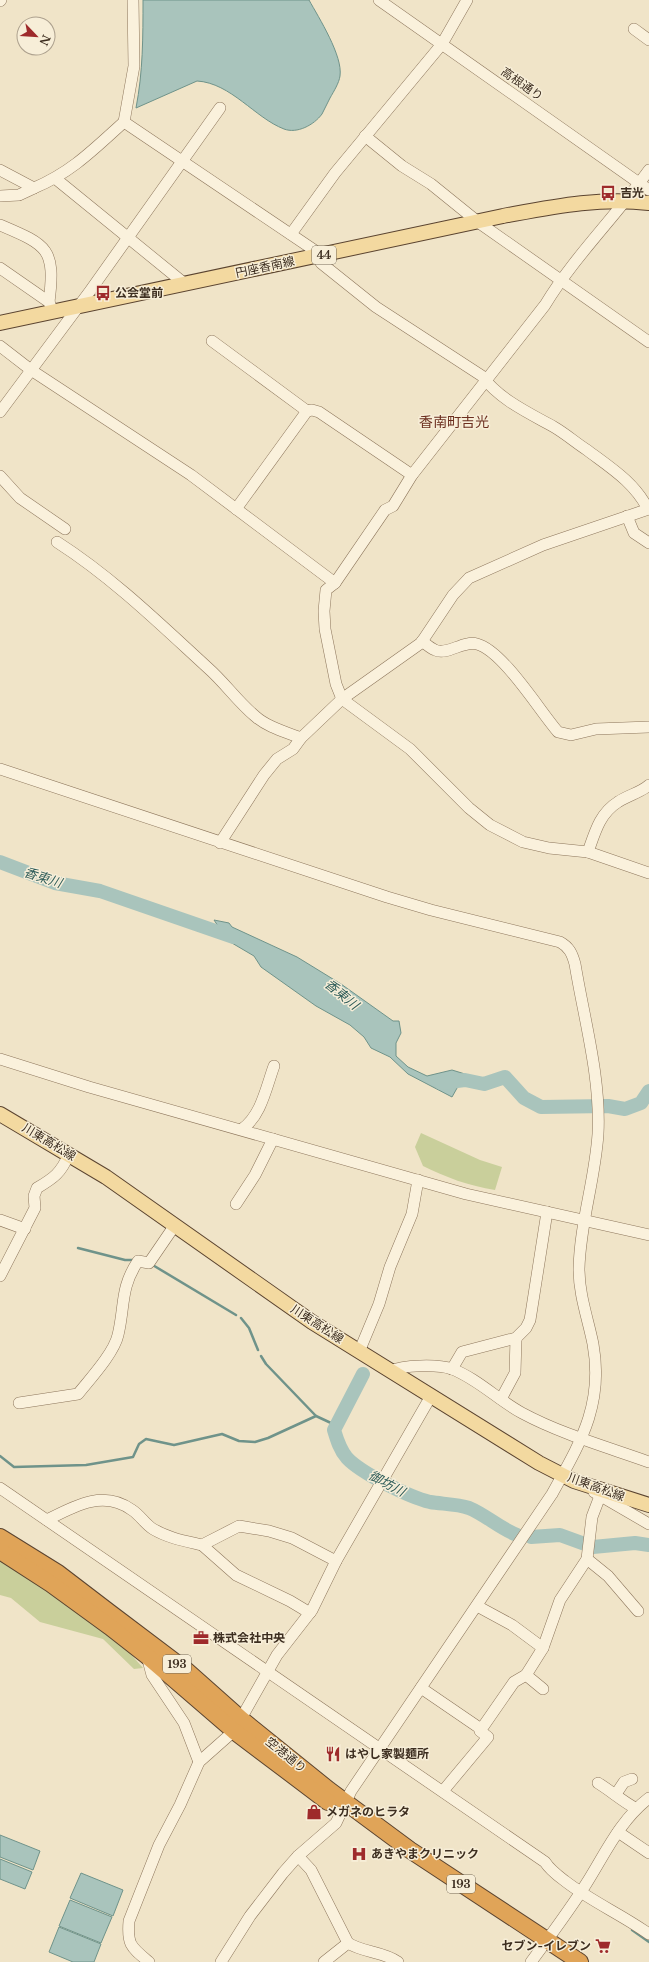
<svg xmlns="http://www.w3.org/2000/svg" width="649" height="1962" font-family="'Libre Baskerville','Noto Sans JP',serif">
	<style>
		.green { fill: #c9cf9b }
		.water { fill: #a9c4bc; stroke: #6f938a }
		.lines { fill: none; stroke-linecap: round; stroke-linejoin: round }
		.stream { stroke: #6f938a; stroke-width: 2.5 }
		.river { stroke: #a9c4bc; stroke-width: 14 }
		.minor-casing { stroke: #8d765c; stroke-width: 12 }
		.major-casing { stroke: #5b4430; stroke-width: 16 }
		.highway-casing { stroke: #5b4430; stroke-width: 18 }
		.minor { stroke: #faf1dc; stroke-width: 11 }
		.major { stroke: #f3d9a0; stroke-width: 14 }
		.highway { stroke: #e0a458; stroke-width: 16 }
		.labels { text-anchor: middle; stroke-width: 3; stroke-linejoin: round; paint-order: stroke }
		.shield { fill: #f7eed8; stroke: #756857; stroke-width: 1 }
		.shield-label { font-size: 11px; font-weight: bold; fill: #3d2e20 }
		.street-label { font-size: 12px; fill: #3d2e20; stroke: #f7eed8 }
		.poi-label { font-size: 12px; font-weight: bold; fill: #3d2e20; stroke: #f7eed8; text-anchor: start }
		.water-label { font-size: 13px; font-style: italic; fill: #2f5d5a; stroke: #f7eed8 }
		.quarter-label { font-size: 14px; fill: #6b2e1e; stroke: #f7eed8 }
	</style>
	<rect width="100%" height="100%" fill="#f0e4c8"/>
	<g class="green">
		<path d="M421 1133 480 1160 502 1167 495 1190C469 1186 445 1177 423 1166L415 1147Z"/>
		<path d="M0 1556 113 1634 143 1668 134 1669 103 1639 40 1622 11 1598 0 1595Z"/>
	</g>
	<g class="water">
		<path d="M143 0H309C319 18 343 56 340 76 339 83 334 91 330 98 327 103 325 109 322 114 314 125 297 134 284 129 255 118 231 83 197 81L136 108C143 72 143 37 143 0Z"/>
		<path d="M214 920 229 923 232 927 297 957 341 984 393 1021H399L401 1033 396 1043V1056L408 1067 427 1076 452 1070 465 1074 452 1097 408 1074 390 1057 371 1048 364 1037 350 1025 316 1006 261 967 254 956 220 936 215 928 218 926Z"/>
		<path d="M0 1835 40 1851 33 1870 0 1857Z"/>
		<path d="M0 1859 32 1872 25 1889 0 1879Z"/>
		<path d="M81 1873 123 1890 113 1916 70 1898Z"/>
		<path d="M70 1900 112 1917 101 1943 59 1926Z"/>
		<path d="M59 1927 101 1944 94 1962H73L49 1952Z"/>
	</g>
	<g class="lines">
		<g class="stream">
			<path d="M78 1248 125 1260H134"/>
			<path d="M151 1264 236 1315"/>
			<path d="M241 1318 249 1328 258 1350"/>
			<path d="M261 1356 266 1364 316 1416"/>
			<path d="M0 1456 14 1467 86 1465 133 1457 139 1444 146 1439 174 1445 222 1434 239 1441 255 1442 268 1438 316 1416 331 1423 335 1427"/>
			<path d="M632 1930 649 1942"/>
		</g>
		<g class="river">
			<path d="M0 862 55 883 100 891 233 937"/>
			<path d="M441 1083 465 1080 484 1084 505 1077 524 1098 541 1107 608 1106 625 1109 641 1103 649 1091"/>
			<path d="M363 1374 334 1430C337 1440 340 1450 347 1458 361 1473 409 1497 430 1502 442 1504 457 1504 469 1508 486 1515 499 1528 517 1535"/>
			<path d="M531 1537 560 1535 593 1547 635 1543 649 1545"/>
		</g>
		<defs>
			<g id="minor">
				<path d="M133 0 134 66 124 122 314 250 321 263 376 307 482 376C500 400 529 413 554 427 566 434 576 443 587 450 611 468 634 482 648 509"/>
				<path d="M379 0 649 190"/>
				<path d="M0 1 1 0"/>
				<path d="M634 29 649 40"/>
				<path d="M365 136 402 166 431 184 478 222 649 342"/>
				<path d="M0 170 34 188C72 172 94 149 124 122"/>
				<path d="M649 170C616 216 574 257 545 305L412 475 393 506 385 510 335 583 326 590 324 611 325 629 336 684 342 699 410 749 469 808 490 825 523 842 549 848 588 852 649 873"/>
				<path d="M56 179 185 284"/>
				<path d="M0 196 19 195 34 188"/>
				<path d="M0 225C47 245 56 248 49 302"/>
				<path d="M291 234 335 173 442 44 467 0"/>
				<path d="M0 268 49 302 51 307"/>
				<path d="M212 341 307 411"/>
				<path d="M0 346 31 370 191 475 335 583"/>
				<path d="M0 412 90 291 220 108"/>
				<path d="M0 476 20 498 65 529"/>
				<path d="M236 509 307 411 312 410 319 412 412 475"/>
				<path d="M627 516 634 533 649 543"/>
				<path d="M57 542C113 578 160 624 208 668 225 683 238 702 255 716 267 727 286 732 301 738"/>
				<path d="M422 641C426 644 430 648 435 650 447 656 463 640 477 644 503 651 539 710 558 732L571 735 596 729 649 727"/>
				<path d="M0 769 387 897 431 910 560 942C569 947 572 953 575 964 584 1019 601 1078 598 1134 595 1180 580 1223 579 1269 579 1295 588 1319 593 1344 604 1405 580 1443 552 1494L351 1791 336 1823 298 1856 283 1873 250 1916 221 1962"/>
				<path d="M220 843 264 775 277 759 293 749 301 738 342 699 421 643 453 595 469 578 543 545 649 509"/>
				<path d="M588 852C595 832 600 813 618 802 628 795 640 793 649 785"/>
				<path d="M0 1059 89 1087 466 1194 649 1235"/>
				<path d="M242 1129C261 1116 266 1088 274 1066"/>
				<path d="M236 1204 255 1175 273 1139"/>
				<path d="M0 1220 25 1229"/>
				<path d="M0 1276 35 1208 34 1196 37 1188C54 1178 61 1173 69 1154"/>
				<path d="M359 1352 379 1304 390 1267 412 1214 418 1180"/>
				<path d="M452 1369 462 1352 516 1338 526 1328 530 1320 547 1212"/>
				<path d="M390 1371C403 1365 438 1364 452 1369 478 1379 498 1400 522 1413 561 1434 607 1447 649 1462"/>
				<path d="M501 1399 515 1373 516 1338"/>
				<path d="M19 1403 78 1394C90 1379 114 1353 118 1335 125 1306 120 1288 138 1261L149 1263 175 1225"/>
				<path d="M0 1488 545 1862C550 1870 557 1875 565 1881 592 1902 621 1914 649 1934"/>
				<path d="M594 1492 649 1524"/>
				<path d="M47 1520C74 1506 104 1489 132 1510 140 1515 145 1524 153 1529 168 1538 185 1541 202 1545L239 1526 269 1531 292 1538 336 1561"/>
				<path d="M202 1545 236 1575 290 1601 310 1613"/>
				<path d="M587 1559 608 1576 638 1611"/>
				<path d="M477 1606 512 1625 543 1648"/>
				<path d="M147 1656 152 1675 184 1723 199 1762"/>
				<path d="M526 1675 543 1689"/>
				<path d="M421 1688 481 1729"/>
				<path d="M598 1783C611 1791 622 1801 635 1808"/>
				<path d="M443 1791 488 1737 480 1731 514 1682 526 1675 543 1648 560 1600 587 1559 592 1517 600 1496"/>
				<path d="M616 1794 624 1782 632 1779"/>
				<path d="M618 1832 649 1853"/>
				<path d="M298 1856 311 1870 348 1943C364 1953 382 1951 398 1962"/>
				<path d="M149 1962C131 1947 127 1945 129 1921L159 1845 180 1805 199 1762 234 1731 277 1655 312 1610 336 1561 431 1396"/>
				<path d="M324 1962 348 1943"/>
				<path d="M531 1962C550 1936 569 1911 586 1884 605 1854 620 1820 649 1798"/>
			</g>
			<g id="major">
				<path d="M0 323 503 216C552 207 599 197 649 203"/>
				<path d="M0 1114 106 1177 312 1322 539 1463 574 1481 649 1505"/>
			</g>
			<g id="highway">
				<path d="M0 1537 58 1573 109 1612 187 1671 241 1719 329 1790 410 1850 580 1962"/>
				<path d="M0 1551 51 1584 110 1627 147 1656 234 1731 328 1802"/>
			</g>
		</defs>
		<use href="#minor" class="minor-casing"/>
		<use href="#major" class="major-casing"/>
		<use href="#highway" class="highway-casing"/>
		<use href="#minor" class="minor"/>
		<use href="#major" class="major"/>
		<use href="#highway" class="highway"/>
	</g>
	<defs>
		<symbol id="bus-bare" viewBox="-9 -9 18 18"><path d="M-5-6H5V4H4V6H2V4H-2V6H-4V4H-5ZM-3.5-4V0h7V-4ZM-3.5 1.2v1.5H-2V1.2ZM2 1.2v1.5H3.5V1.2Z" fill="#9e2a2b" stroke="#f7eed8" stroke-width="2.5" paint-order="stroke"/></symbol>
		<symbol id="office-bare" viewBox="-9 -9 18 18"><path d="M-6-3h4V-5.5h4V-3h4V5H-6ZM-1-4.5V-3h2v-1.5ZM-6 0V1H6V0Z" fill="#9e2a2b" stroke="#f7eed8" stroke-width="2.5" paint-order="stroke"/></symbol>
		<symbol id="restaurant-bare" viewBox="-9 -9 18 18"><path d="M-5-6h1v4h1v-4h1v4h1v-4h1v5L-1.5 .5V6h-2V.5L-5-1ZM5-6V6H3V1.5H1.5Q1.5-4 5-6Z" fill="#9e2a2b" stroke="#f7eed8" stroke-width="2.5" paint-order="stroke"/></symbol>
		<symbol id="shop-bare" viewBox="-9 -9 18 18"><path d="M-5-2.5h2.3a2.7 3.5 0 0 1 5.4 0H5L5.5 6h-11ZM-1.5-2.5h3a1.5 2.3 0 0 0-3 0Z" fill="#9e2a2b" stroke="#f7eed8" stroke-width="2.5" paint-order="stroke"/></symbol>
		<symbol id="hospital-bare" viewBox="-9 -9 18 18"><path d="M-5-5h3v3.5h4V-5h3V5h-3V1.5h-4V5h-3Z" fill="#9e2a2b" stroke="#f7eed8" stroke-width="2.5" paint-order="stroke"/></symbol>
		<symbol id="supermarket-bare" viewBox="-9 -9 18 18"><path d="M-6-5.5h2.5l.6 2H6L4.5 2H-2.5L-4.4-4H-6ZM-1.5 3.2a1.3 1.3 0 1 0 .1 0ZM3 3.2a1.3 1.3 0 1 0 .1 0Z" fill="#9e2a2b" stroke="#f7eed8" stroke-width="2.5" paint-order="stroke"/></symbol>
	</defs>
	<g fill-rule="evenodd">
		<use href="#bus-bare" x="597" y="182" width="22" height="22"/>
		<use href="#bus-bare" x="92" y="282" width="22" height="22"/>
		<use href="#office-bare" x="190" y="1627" width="22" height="22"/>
		<use href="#restaurant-bare" x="322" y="1743" width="22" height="22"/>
		<use href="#shop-bare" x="303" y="1801" width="22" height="22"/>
		<use href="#hospital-bare" x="348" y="1843" width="22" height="22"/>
		<use href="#supermarket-bare" x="592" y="1935" width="22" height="22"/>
	</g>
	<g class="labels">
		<g class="shield">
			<rect x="312" y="246" width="24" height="18" rx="3"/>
			<rect x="163" y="1655" width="28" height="18" rx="3"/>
			<rect x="447" y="1875" width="28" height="18" rx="3"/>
		</g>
		<g class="shield-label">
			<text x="324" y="259">44</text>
			<text x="177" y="1668">193</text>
			<text x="461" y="1888">193</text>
		</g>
		<g class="street-label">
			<text transform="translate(522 84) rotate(35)" y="4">高根通り</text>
			<text transform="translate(265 267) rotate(-12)" y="4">円座香南線</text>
			<text transform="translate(49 1142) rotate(31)" y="4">川東高松線</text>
			<text transform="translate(317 1324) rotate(33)" y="4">川東高松線</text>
			<text transform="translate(596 1487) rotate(20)" y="4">川東高松線</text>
			<text transform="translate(286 1755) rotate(39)" y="4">空港通り</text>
		</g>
		<g class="poi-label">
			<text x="620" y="197">吉光</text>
			<text x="115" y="297">公会堂前</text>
			<text x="213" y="1642">株式会社中央</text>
			<text x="345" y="1758">はやし家製麺所</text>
			<text x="326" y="1816">メガネのヒラタ</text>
			<text x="371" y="1858">あきやまクリニック</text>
			<text x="591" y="1950" text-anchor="end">セブン-イレブン</text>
		</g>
		<g class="water-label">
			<text transform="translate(43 877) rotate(18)" y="5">香東川</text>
			<text transform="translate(342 994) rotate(39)" y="5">香東川</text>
			<text transform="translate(387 1483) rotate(28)" y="5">御坊川</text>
		</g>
		<g class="quarter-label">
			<text x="454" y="427">香南町吉光</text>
		</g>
	</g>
	<g transform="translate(36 36) rotate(115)"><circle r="19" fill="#f7eed8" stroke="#ada18e"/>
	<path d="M0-3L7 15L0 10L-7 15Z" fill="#9e2a2b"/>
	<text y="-6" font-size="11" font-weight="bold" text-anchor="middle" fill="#3d2e20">N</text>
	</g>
</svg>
